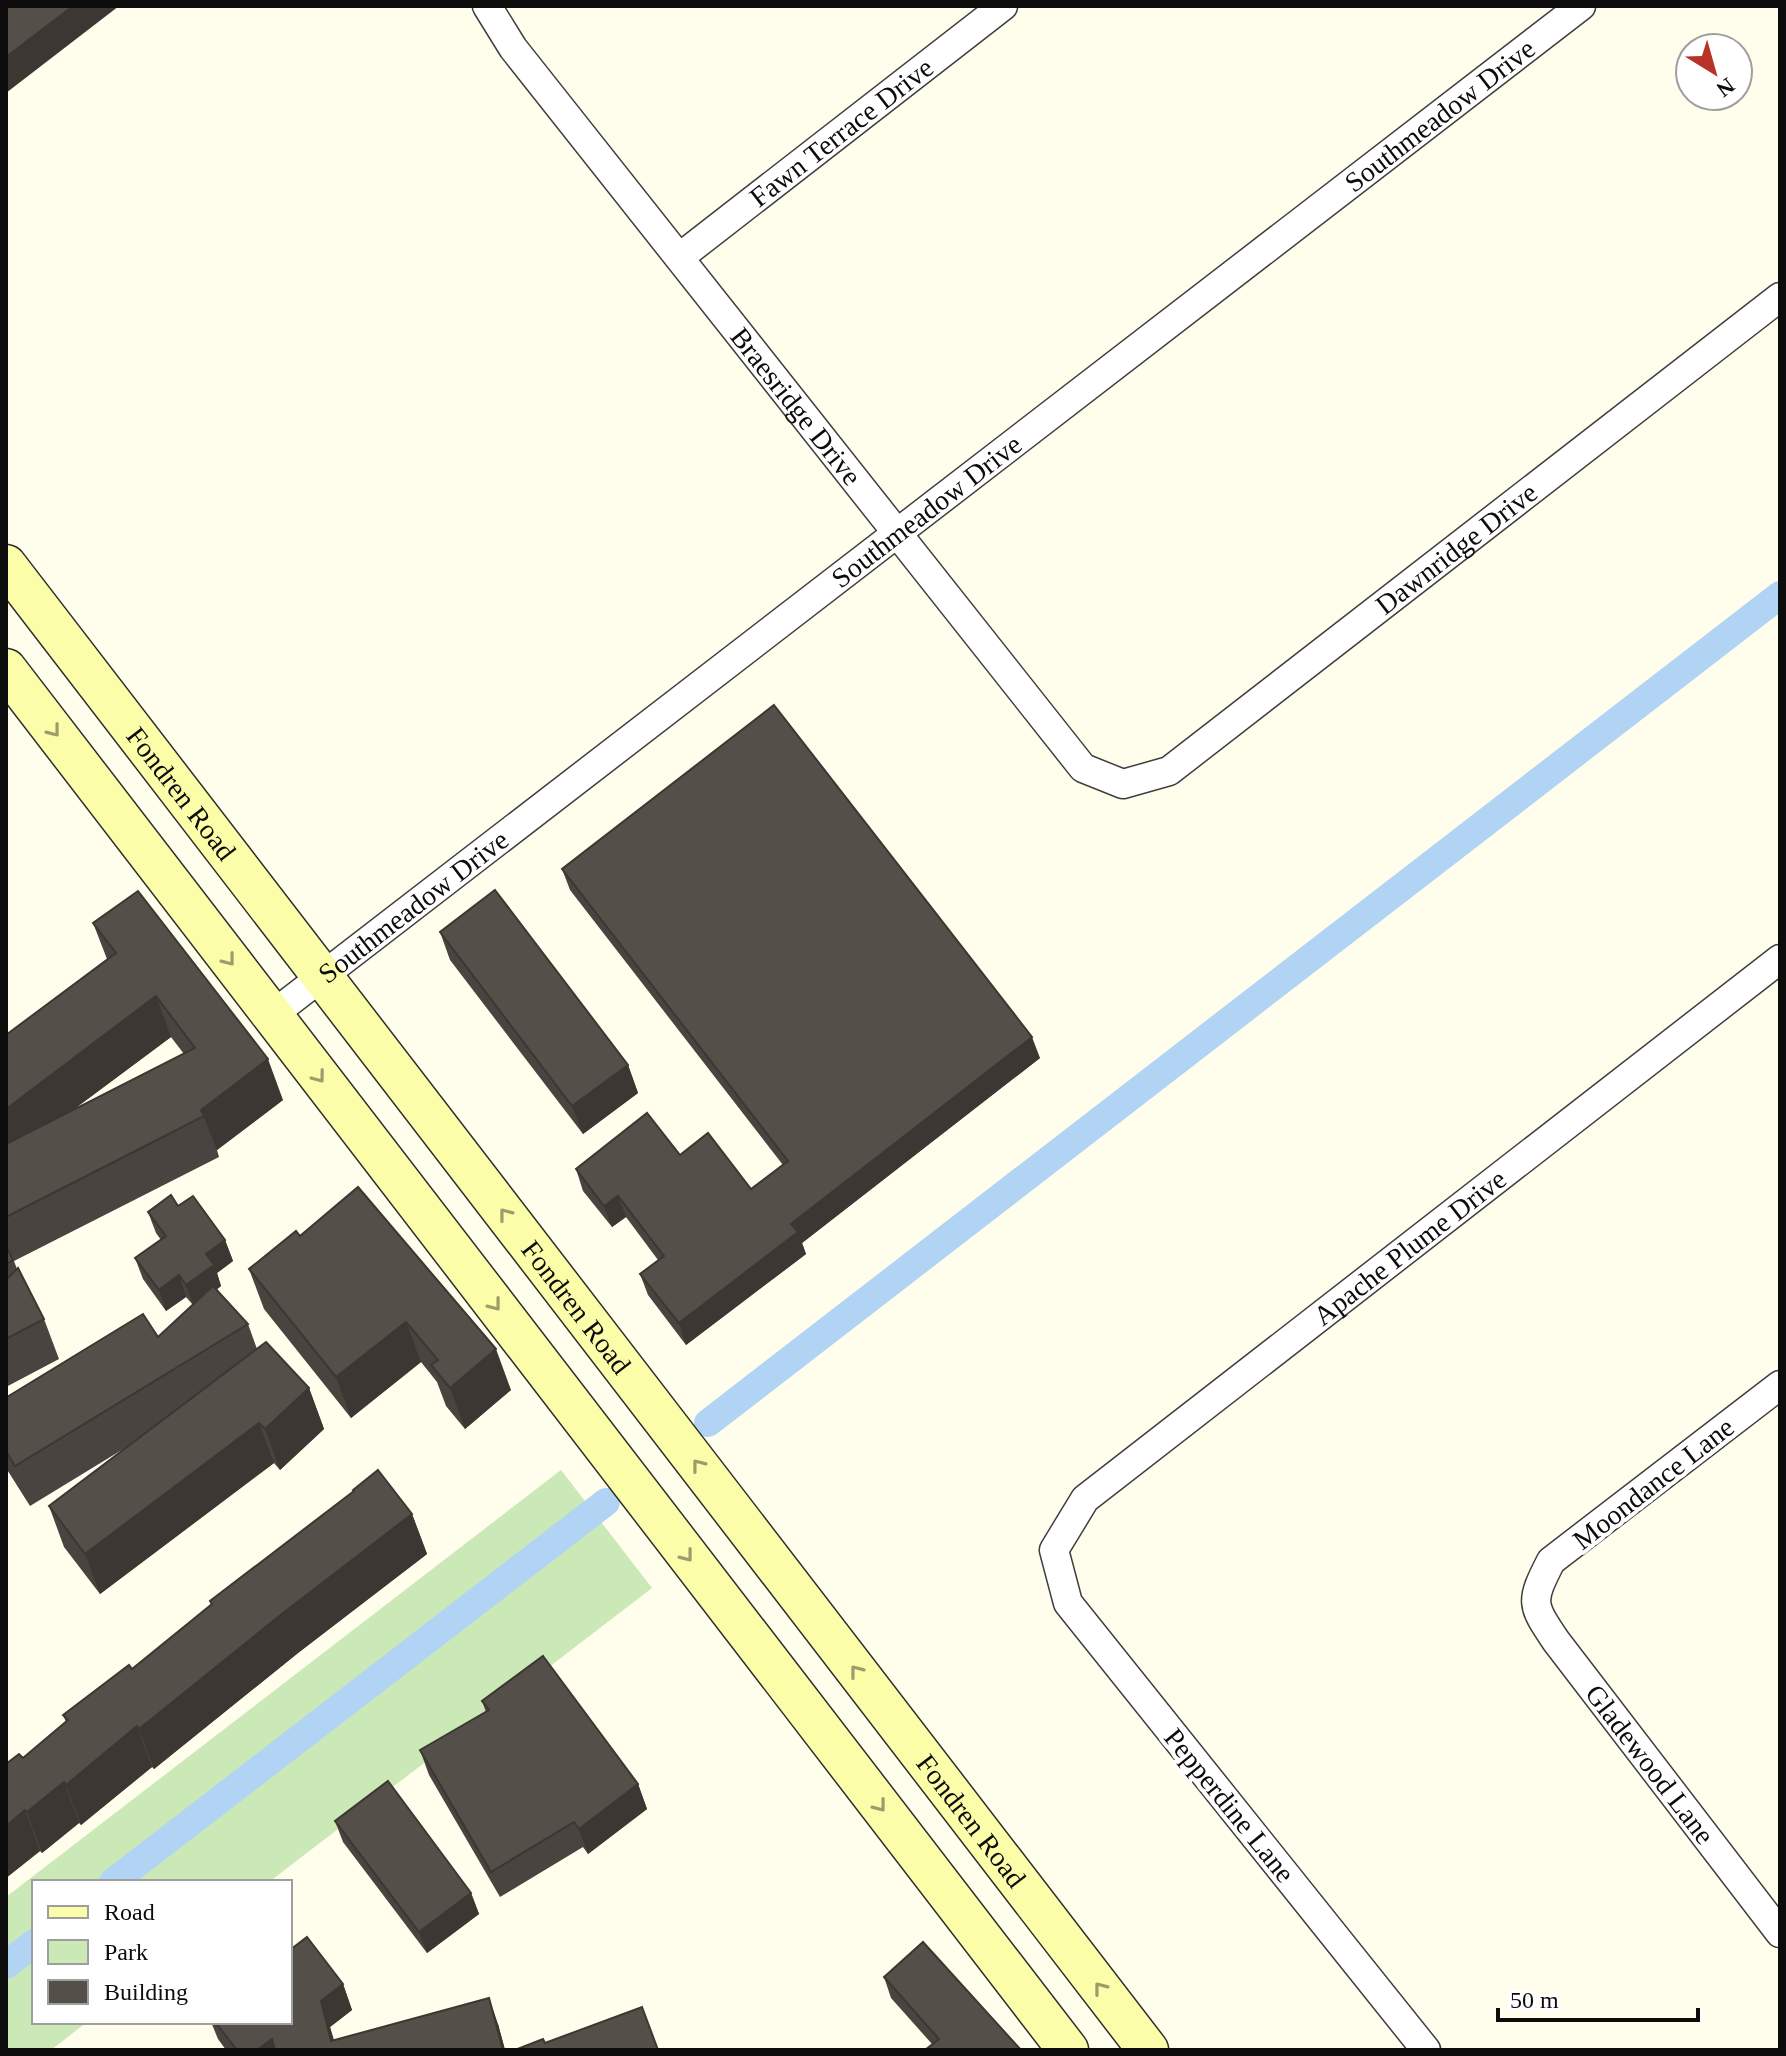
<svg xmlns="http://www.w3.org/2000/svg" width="1786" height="2056" font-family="Georgia,serif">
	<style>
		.green { fill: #cbe8b7 }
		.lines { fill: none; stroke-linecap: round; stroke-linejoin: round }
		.canal { stroke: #b2d4f4; stroke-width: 28 }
		.minor-casing { stroke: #3f3f3f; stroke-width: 31 }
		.secondary-casing { stroke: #2e2e2e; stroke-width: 43 }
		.minor { stroke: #fff; stroke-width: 28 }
		.secondary { stroke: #fcfda9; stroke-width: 40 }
		.wall { fill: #49443f; fill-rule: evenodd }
		.shaded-wall { fill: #3c3733 }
		.building { fill: #554f49; stroke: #3c3733; stroke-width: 2 }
		.oneway { stroke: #9c9d6a }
		.labels { text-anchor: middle; stroke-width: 8; stroke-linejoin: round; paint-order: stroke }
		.street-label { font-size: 28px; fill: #0c0c0c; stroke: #fff }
	</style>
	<rect width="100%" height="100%" fill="#fffdec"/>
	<path class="green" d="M561 1470 652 1588 269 1882H34V2022H87L51 2050H6V1897Z"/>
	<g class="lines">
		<g class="canal">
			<path d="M708 1423 1780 595"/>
			<path d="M113 1882 606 1502"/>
			<path d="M6 1965 34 1943"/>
		</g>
		<defs>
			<g id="minor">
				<path id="s1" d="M487 6 513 48 1083 768 1123 784 1169 771 1780 297"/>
				<path id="s2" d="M680 257 1003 6"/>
				<path id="s3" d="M272 1015 1581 6"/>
				<path id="s4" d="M1780 1385 1551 1561C1530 1602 1531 1604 1556 1641L1780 1933"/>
				<path id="s5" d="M1426 2050 1068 1603 1054 1550 1085 1499 1780 959"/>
			</g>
			<g id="secondary">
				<path id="s6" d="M6 565 1148 2050"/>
				<path d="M6 669 1068 2050"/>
			</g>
		</defs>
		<use href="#minor" class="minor-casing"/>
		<use href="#secondary" class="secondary-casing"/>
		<use href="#minor" class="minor"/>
		<use href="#secondary" class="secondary"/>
	</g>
	<g class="wall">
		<path d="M562 869 1040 1058 802 1243 806 1254 686 1345 648 1295 640 1274 658 1260 626 1217 612 1227 583 1191 576 1169 680 1155 751 1189 783 1165 570 890Z"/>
		<path d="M93 923 283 1100 217 1150 219 1157 14 1261 17 1269 44 1319 59 1359 6 1387V1035L107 959ZM171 1037 184 1054 74 1109Z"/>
		<path d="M440 932 628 1065 638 1093 583 1134 450 960Z"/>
		<path d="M178 1206 225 1240 233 1261 217 1273 221 1286 216 1290 248 1324 257 1349 309 1388 324 1429 280 1470 274 1463 100 1594 64 1547 49 1506 125 1448 30 1506 6 1468V1396L7 1397 158 1337 193 1305 186 1297 166 1311 143 1279 135 1258 161 1240 156 1233 148 1212Z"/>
		<path d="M300 1236 511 1390 465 1429 446 1406 437 1382 421 1362 351 1418 264 1309 249 1269Z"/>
		<path d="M412 1514 427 1554 298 1653 154 1769 152 1767 81 1825 79 1823 42 1853 40 1851 6 1878V1764L23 1758 66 1722 63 1715 132 1669 211 1605 210 1601Z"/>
		<path d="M482 1701 638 1784 647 1809 588 1854 583 1847 500 1897 429 1775 420 1750 486 1712Z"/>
		<path d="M335 1821 471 1893 479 1914 427 1953 343 1842Z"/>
		<path d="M884 1977 1021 2050 932 2044 891 1998Z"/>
		<path d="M343 1984 352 2010 330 2027 334 2040 498 2024 505 2050H226L218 2039 211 2022H290Z"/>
	</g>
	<g class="shaded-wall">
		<path d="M73 6H119L6 93V57Z"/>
		<path d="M156 996 171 1037 6 1160V1109Z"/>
		<path d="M1032 1037 1040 1058 802 1243 806 1254 686 1345 679 1323 791 1224Z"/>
		<path d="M268 1059 283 1100 217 1150 201 1110Z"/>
		<path d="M628 1065 638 1093 583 1134 572 1106Z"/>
		<path d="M618 1196 626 1217 612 1227 604 1206Z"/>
		<path d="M225 1240 233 1261 217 1273 221 1286 194 1307 186 1285 206 1254Z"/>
		<path d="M179 1275 186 1297 166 1311 159 1290Z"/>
		<path d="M406 1322 421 1362 351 1418 336 1377Z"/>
		<path d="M496 1349 511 1390 465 1429 450 1388Z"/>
		<path d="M309 1388 324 1429 280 1470 265 1429Z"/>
		<path d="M259 1423 274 1463 100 1594 85 1554Z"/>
		<path d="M412 1514 427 1554 298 1653 154 1769 139 1729 283 1613Z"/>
		<path d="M137 1726 152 1767 81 1825 66 1785Z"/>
		<path d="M64 1782 79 1823 42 1853 27 1812Z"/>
		<path d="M638 1784 647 1809 588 1854 579 1829Z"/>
		<path d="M25 1810 40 1851 6 1878V1826Z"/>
		<path d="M471 1893 479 1914 427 1953 419 1932Z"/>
		<path d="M343 1984 352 2010 330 2027 336 2050 331 2041 321 2001Z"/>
		<path d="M489 1998 498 2024 505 2050H503Z"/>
		<path d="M272 2039 276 2050H257Z"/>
	</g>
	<g class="building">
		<path d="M6 6H73L6 57Z"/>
		<path d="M774 705 1032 1037 791 1224 798 1232 679 1323 640 1274 664 1256 618 1196 604 1206 576 1169 647 1113 680 1155 708 1133 751 1189 788 1161 562 869Z"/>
		<path d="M495 890 628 1065 572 1106 440 932Z"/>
		<path d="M138 891 268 1059 201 1110 204 1116 6 1217V1144L195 1048 156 996 6 1109V1035L116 953 93 923Z"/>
		<path d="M358 1187 496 1349 450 1388 431 1365 438 1360 406 1322 336 1377 249 1269 296 1231 300 1236Z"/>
		<path d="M171 1195 178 1206 193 1196 225 1240 206 1254 214 1265 186 1285 179 1275 159 1290 135 1258 166 1236 148 1212Z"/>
		<path d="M6 1246 13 1260 6 1264Z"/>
		<path d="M18 1268 44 1319 6 1339V1280Z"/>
		<path d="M213 1286 248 1324 15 1466 6 1451V1396L7 1397 143 1314 158 1337Z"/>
		<path d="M266 1342 309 1388 265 1429 259 1423 85 1554 49 1506Z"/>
		<path d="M378 1470 412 1514 283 1613 139 1729 137 1726 66 1785 64 1782 27 1812 25 1810 6 1826V1764L19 1754 23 1758 68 1720 63 1715 129 1665 132 1669 212 1604 210 1601 354 1491 353 1490Z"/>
		<path d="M543 1656 638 1784 579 1829 574 1822 491 1872 420 1750 489 1710 482 1701Z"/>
		<path d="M388 1781 471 1893 419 1932 335 1821Z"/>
		<path d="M307 1937 343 1984 321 2001 331 2041 489 1998 503 2050H275L272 2039 257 2050H237L215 2022H290V1950Z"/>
		<path d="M923 1942 1021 2050H925L939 2039 884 1977Z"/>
		<path d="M642 2007 658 2050H515L543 2039 545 2043Z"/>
	</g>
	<defs><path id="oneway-chevron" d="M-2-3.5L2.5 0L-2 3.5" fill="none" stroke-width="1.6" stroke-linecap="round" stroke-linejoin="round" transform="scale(2)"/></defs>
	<g class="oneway">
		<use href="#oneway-chevron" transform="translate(54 731) rotate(52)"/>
		<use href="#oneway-chevron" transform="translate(229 960) rotate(52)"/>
		<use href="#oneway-chevron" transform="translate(319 1077) rotate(53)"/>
		<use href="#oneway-chevron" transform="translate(505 1214) rotate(-128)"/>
		<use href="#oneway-chevron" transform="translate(495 1305) rotate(52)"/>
		<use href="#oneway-chevron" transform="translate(698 1465) rotate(-128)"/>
		<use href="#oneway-chevron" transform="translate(687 1556) rotate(52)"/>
		<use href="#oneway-chevron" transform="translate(856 1671) rotate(-128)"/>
		<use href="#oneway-chevron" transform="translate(880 1806) rotate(52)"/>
		<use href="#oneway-chevron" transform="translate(1100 1988) rotate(-128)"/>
	</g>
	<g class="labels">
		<g class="street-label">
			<text dy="10" stroke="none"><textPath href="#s3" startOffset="1474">Southmeadow Drive</textPath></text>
			<text dy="10" stroke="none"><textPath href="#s2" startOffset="204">Fawn Terrace Drive</textPath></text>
			<text dy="10" stroke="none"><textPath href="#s1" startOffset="506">Braesridge Drive</textPath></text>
			<text dy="10" stroke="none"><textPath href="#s3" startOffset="826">Southmeadow Drive</textPath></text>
			<text dy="10" stroke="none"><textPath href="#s1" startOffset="1422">Dawnridge Drive</textPath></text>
			<text dy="10" stroke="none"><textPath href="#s6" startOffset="288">Fondren Road</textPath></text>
			<text dy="10" stroke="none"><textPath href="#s3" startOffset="178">Southmeadow Drive</textPath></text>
			<text dy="10" stroke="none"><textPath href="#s5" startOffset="1098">Apache Plume Drive</textPath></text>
			<text dy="10" stroke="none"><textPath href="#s6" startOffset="936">Fondren Road</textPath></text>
			<text transform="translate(1653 1483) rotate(-38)" y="10">Moondance Lane</text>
			<text dy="10" stroke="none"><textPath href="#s4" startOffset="532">Gladewood Lane</textPath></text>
			<text transform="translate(1230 1805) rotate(51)" y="10">Pepperdine Lane</text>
			<text dy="10" stroke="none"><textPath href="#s6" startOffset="1584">Fondren Road</textPath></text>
		</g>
	</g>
	<rect width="1786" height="2056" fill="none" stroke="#0c0c0c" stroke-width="16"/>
	<rect x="32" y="1880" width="260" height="144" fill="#ffffff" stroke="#9e9e9e" stroke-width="2"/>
	<rect x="48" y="1906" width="40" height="12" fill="#fcfda9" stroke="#9e9e9e" stroke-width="2"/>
	<text x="104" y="1920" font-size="24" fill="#0c0c0c">Road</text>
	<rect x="48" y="1940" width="40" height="24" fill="#cbe8b7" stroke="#9e9e9e" stroke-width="2"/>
	<text x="104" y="1960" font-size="24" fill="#0c0c0c">Park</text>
	<rect x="48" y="1980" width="40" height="24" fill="#554f49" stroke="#9e9e9e" stroke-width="2"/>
	<text x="104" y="2000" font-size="24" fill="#0c0c0c">Building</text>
	<g transform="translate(1714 72) rotate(143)"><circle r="38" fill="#ffffff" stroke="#9e9e9e" stroke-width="2"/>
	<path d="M0-6L14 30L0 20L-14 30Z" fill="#b93228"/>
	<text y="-12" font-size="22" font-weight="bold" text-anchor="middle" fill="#0c0c0c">N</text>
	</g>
	<path d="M1498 2008v12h200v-12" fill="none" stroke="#0c0c0c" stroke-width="4"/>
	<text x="1510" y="2008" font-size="24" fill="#0c0c0c" stroke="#ffffff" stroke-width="6" paint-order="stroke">50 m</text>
</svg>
